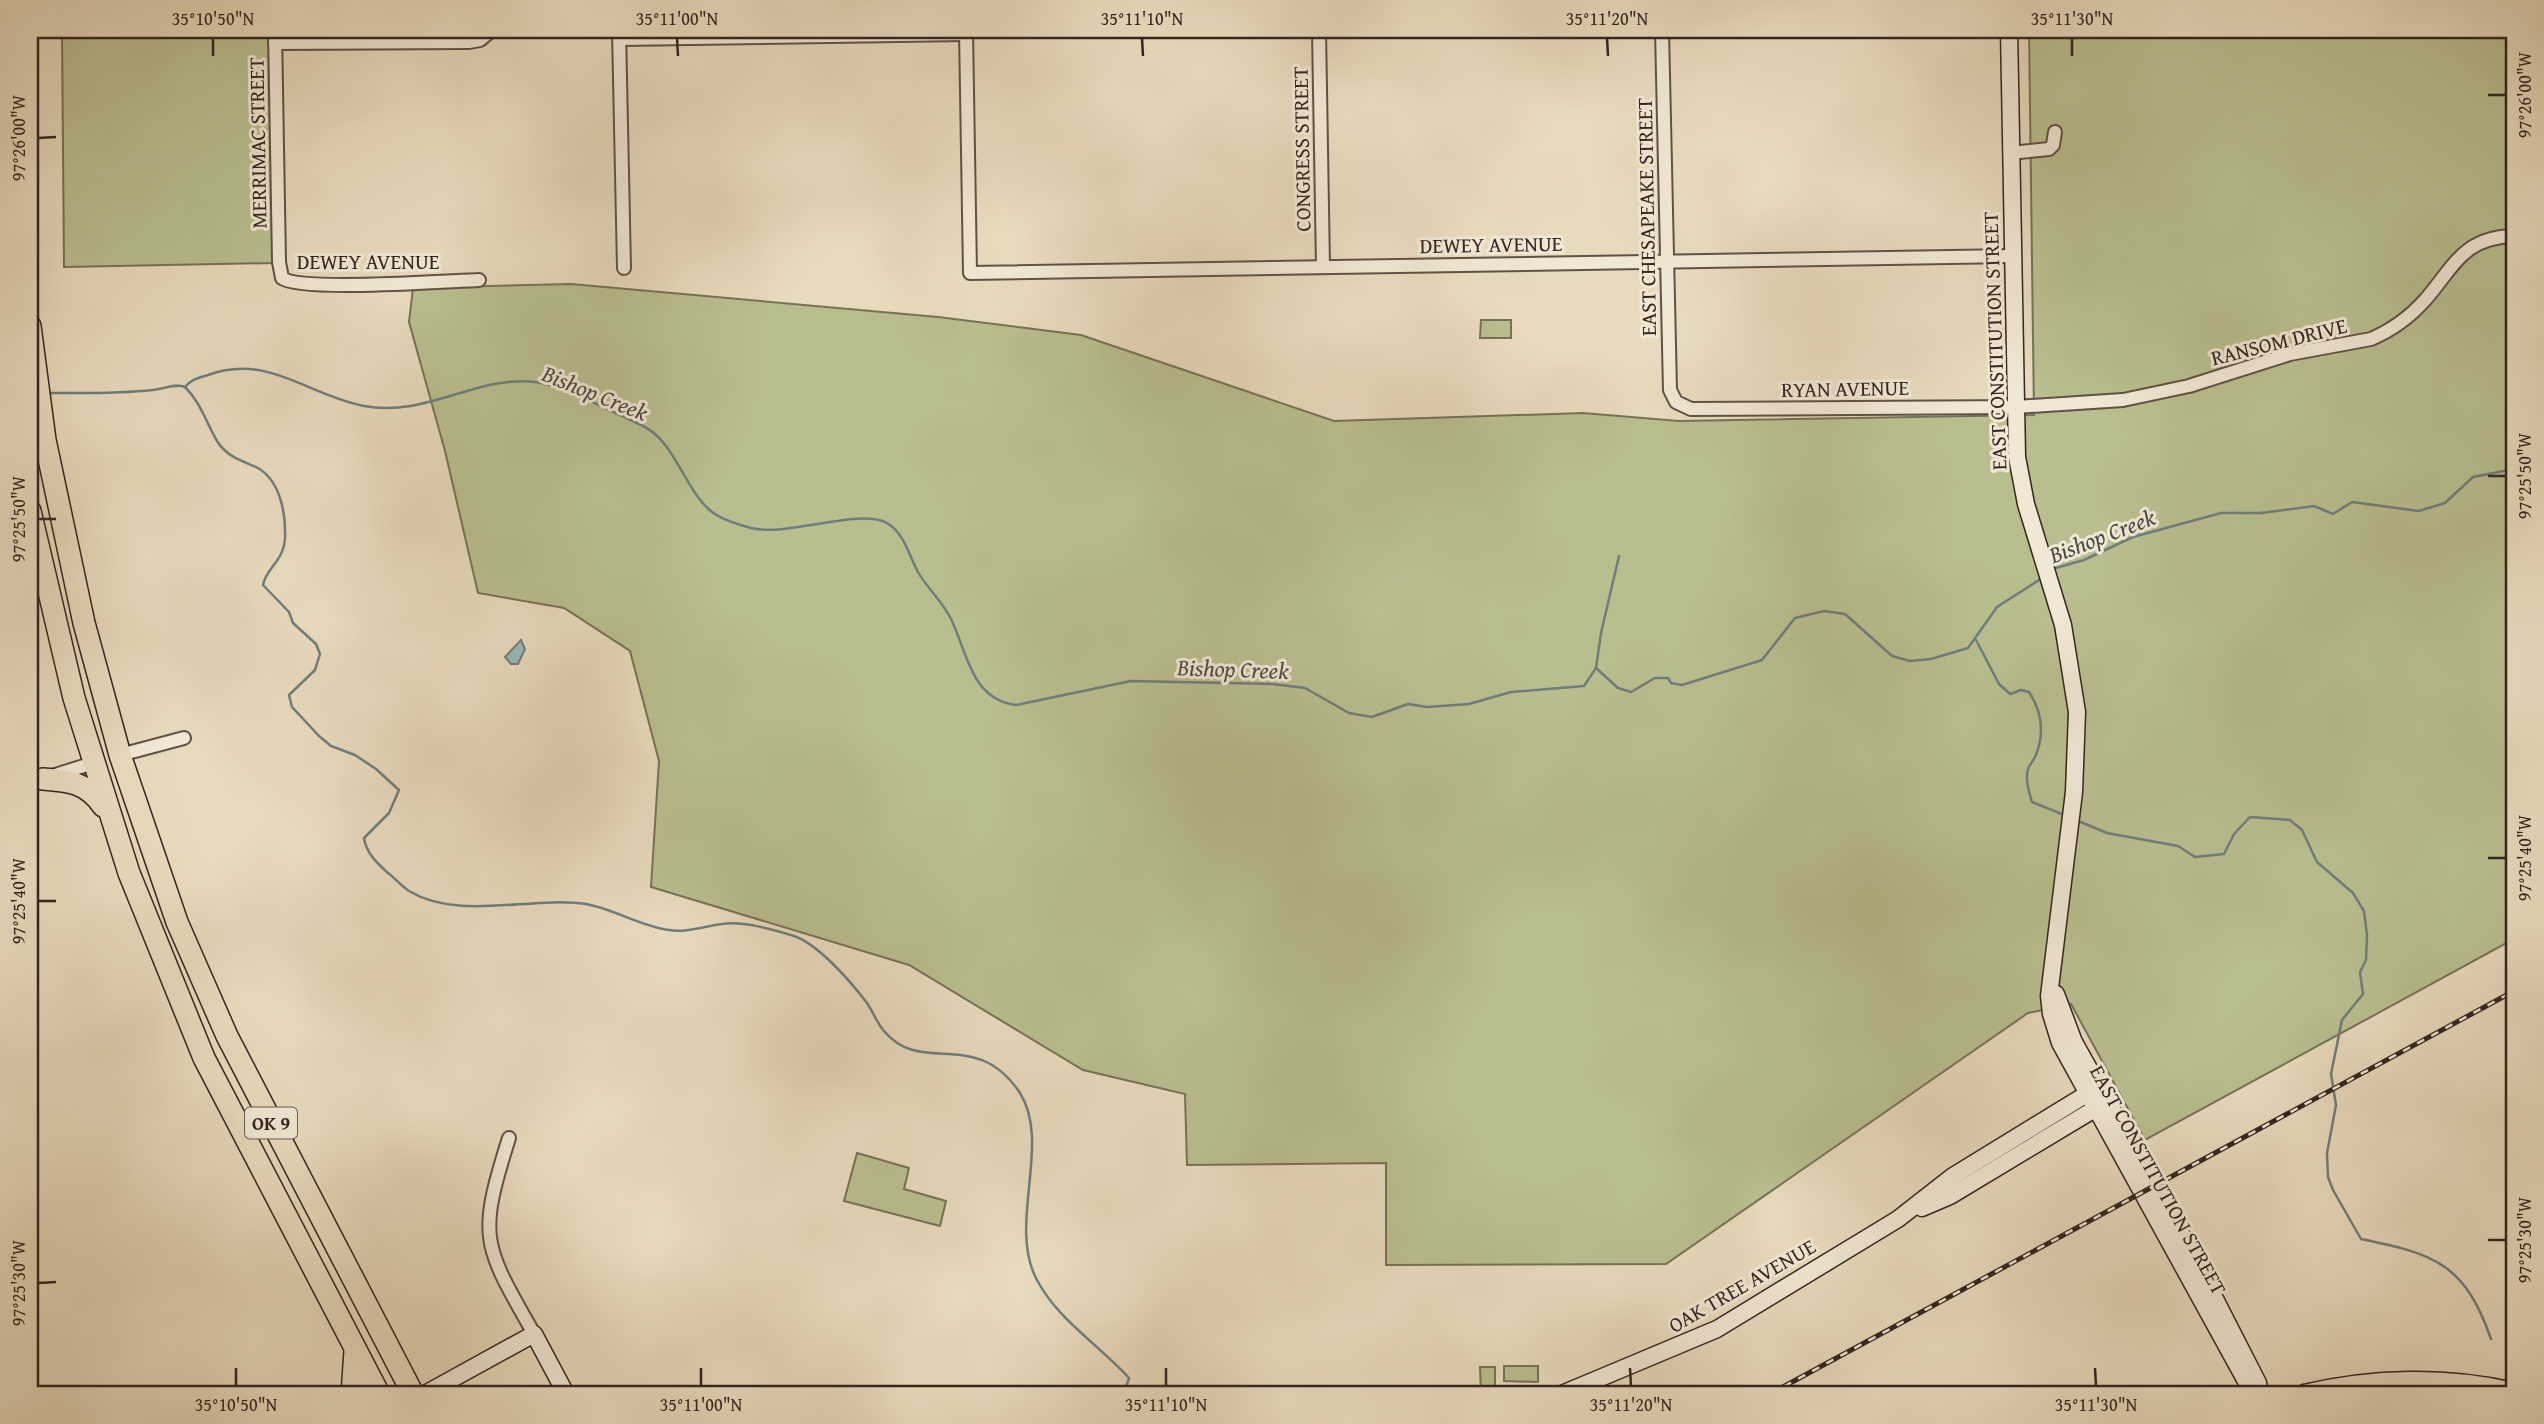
<svg xmlns="http://www.w3.org/2000/svg" width="2544" height="1424" font-family="'Gentium Book Plus',serif">
	<style>
		.green { fill: #b9be8f; stroke: #767258; stroke-width: 2 }
		.water { fill: #99b8b9; stroke: #707d7c; stroke-width: 2 }
		.lines { fill: none; stroke-linecap: round; stroke-linejoin: round }
		.stream { stroke: #707d7c; stroke-width: 2.5 }
		.street-casing { stroke: #605247; stroke-width: 16 }
		.secondary-casing { stroke: #332520; stroke-width: 19 }
		.primary-casing { stroke: #332520; stroke-width: 21 }
		.highway-casing { stroke: #332520; stroke-width: 24 }
		.street { stroke: #f0e7d4; stroke-width: 12 }
		.secondary { stroke: #f0e7d4; stroke-width: 16 }
		.primary { stroke: #e8dabd; stroke-width: 18 }
		.highway { stroke: #e8dabd; stroke-width: 21 }
		.rail-casing { stroke: #332520; stroke-width: 5 }
		.rail { stroke: #f0e7d4; stroke-width: 2.5; stroke-dasharray: 8; stroke-linecap: butt }
		.ticks { fill: none; stroke: #332520; stroke-width: 2.5 }
		.labels { text-anchor: middle; stroke-width: 6; stroke-linejoin: round; paint-order: stroke }
		.shield { fill: #f0e7d4; stroke: #6c5f56; stroke-width: 2 }
		.shield-label { font-size: 19px; font-weight: bold; fill: #332520 }
		.street-label { font-size: 21px; fill: #332520; stroke: #f0e7d4 }
		.water-label { font-size: 23px; font-style: italic; fill: #4c4a46; stroke: #f0e7d4 }
		.neatline { fill: none; stroke: #332520; stroke-width: 2.5 }
		.ticks-label { font-size: 18px; text-anchor: middle; fill: #332520 }
	</style>
	<rect width="100%" height="100%" fill="#e8dabd"/>
	<filter id="stains"><feTurbulence type="fractalNoise" baseFrequency=".00286" numOctaves="4"/><feColorMatrix values="0 0 0 0 .2 0 0 0 0 .09 0 0 0 0 .02 0 0 0 .5 -.17"/></filter>
	<radialGradient id="worn" r=".72"><stop offset=".6" stop-color="#630" stop-opacity="0"/><stop offset="1" stop-color="#630" stop-opacity=".3"/></radialGradient>
	<g class="green">
		<path d="M62 30H269L275 263 64 267Z"/>
		<path d="M2029 30H2514V939L2145 1140 2071 1004 2028 1013 1666 1264 1386 1265V1163L1187 1165 1185 1094 1083 1070 909 965 651 887 659 761 630 651 564 608 478 593 445 451 409 322 413 288 571 284 938 317 1081 335 1334 421 1583 413 1679 421 2034 415Z"/>
		<path d="M1481 320H1511V338H1480Z"/>
		<path d="M857 1153 909 1168 904 1189 946 1201 940 1226 844 1201Z"/>
		<path d="M1504 1366H1538V1382L1504 1381Z"/>
		<path d="M1480 1367H1495V1394H1481Z"/>
	</g>
	<path class="water" d="M521 640 525 649 518 664H511L505 657Z"/>
	<g class="lines">
		<g class="stream">
			<path d="M185 387C201 403 206 422 217 441 226 456 242 461 256 467 280 479 286 513 285 538 284 561 266 568 263 585L289 612 293 623 316 644 320 654 315 670 289 695 292 707 319 736 331 746 355 755 376 769 399 790 389 813 364 838C366 853 377 863 388 873 395 878 401 886 409 891 459 921 530 896 586 904 614 909 640 926 669 930 686 933 705 926 722 924 743 921 771 929 791 935 817 942 851 982 867 1003 873 1012 877 1023 884 1031 922 1077 976 1026 1020 1093 1052 1144 1007 1225 1037 1280 1058 1320 1099 1345 1129 1378L1124 1394"/>
			<path d="M47 393C82 393 117 394 153 390 163 389 176 383 185 387 192 379 198 378 208 375 268 353 307 395 364 406 425 418 477 375 535 382 562 385 617 414 643 426 676 442 684 490 712 512 721 519 740 525 751 528 788 537 859 508 887 523 905 534 909 556 918 572 927 588 942 601 951 619 968 654 971 699 1016 705L1131 681 1272 684 1305 688 1349 713 1372 717 1408 704 1427 707 1469 704 1511 692 1584 686 1596 668 1618 688 1631 692 1655 678H1668L1671 683 1682 685 1762 660 1795 618 1824 611 1845 614 1892 656 1910 661 1931 659 1968 648 1997 607 2042 578"/>
			<path d="M2052 569 2084 560 2133 537 2221 513H2261L2314 506 2333 514 2352 502 2419 511 2445 503 2473 477 2514 469"/>
			<path d="M1976 640 1999 684 2010 694 2021 690 2029 692C2042 712 2045 732 2036 755 2034 760 2030 764 2028 769 2025 779 2029 792 2032 802L2064 815"/>
			<path d="M1596 668 1601 633 1619 556"/>
			<path d="M2076 820 2107 833 2178 846 2195 857 2224 854 2234 834 2250 817 2290 820 2302 830 2317 862 2353 893 2364 911 2367 935 2366 960 2360 972 2363 994 2342 1020 2331 1074 2336 1105 2327 1153 2328 1177 2333 1190 2361 1239C2435 1254 2465 1264 2491 1339"/>
		</g>
		<defs>
			<g id="street">
				<path d="M275 30 279 262 282 278C300 292 447 281 479 280"/>
				<path d="M619 30 624 268"/>
				<path d="M966 30 970 273 2013 256"/>
				<path d="M1319 30 1323 267"/>
				<path d="M1662 30 1670 390 1676 402 1691 409 2016 407 2123 400 2189 386 2290 354 2371 339C2392 330 2410 317 2425 300 2454 267 2463 237 2514 236"/>
				<path d="M620 39 966 34"/>
				<path d="M275 43 469 42 480 40 492 30"/>
				<path d="M2011 153 2049 149 2053 145 2055 132"/>
				<path d="M120 755 184 738"/>
				<path d="M30 783 93 763"/>
				<path d="M509 1138C477 1239 483 1244 534 1334"/>
			</g>
			<g id="secondary">
				<path d="M2009 30 2017 457 2026 504 2063 625 2077 712 2074 792 2049 996 2051 1014 2060 1043 2253 1394"/>
				<path d="M2056 994 2074 1042 2188 1246 2258 1383 2260 1394"/>
				<path d="M1922 1208 1950 1196 2103 1104"/>
				<path d="M425 1394 534 1334 566 1394"/>
				<path d="M1562 1394 1717 1329 1898 1219 1953 1176 2100 1086"/>
			</g>
			<path id="primary" d="M2304 1394C2372 1378 2446 1376 2514 1392"/>
			<g id="highway">
				<path d="M30 326 45 440 84 623 120 755 177 922 227 1036 413 1394"/>
				<path d="M30 511 74 698 129 873 204 1058 379 1394"/>
				<path d="M42 779C69 781 87 782 103 806"/>
				<path d="M352 1394 355 1351"/>
			</g>
		</defs>
		<use href="#street" class="street-casing"/>
		<use href="#secondary" class="secondary-casing"/>
		<use href="#primary" class="primary-casing"/>
		<use href="#highway" class="highway-casing"/>
		<use href="#street" class="street"/>
		<use href="#secondary" class="secondary"/>
		<use href="#primary" class="primary"/>
		<use href="#highway" class="highway"/>
		<defs>
			<path id="rail" d="M1770 1394 2514 991"/>
		</defs>
		<use href="#rail" class="rail-casing"/>
		<use href="#rail" class="rail"/>
	</g>
	<path class="ticks" d="M213 38V56M677 38 678 56M1142 38 1143 56M1607 38 1608 56M2072 38V56M2488 95H2506M38 138 56 137M2488 476H2506M38 519H56M2488 858H2506M38 901H56M2488 1240H2506M38 1283 56 1282M236 1368V1386M701 1368V1386M1166 1368V1386M1630 1368 1631 1386M2095 1368 2096 1386"/>
	<g class="labels">
		<rect class="shield" x="245" y="1107.5" width="52" height="31" rx="5"/>
		<g class="shield-label">
			<text x="271" y="1130">OK 9</text>
		</g>
		<g class="street-label">
			<text transform="translate(258 143) rotate(-91)" y="7">MERRIMAC STREET</text>
			<text transform="translate(1302 149) rotate(-91)" y="7">CONGRESS STREET</text>
			<text transform="translate(1647 217) rotate(-91)" y="7">EAST CHESAPEAKE STREET</text>
			<text transform="translate(1491 245) rotate(-1)" y="7">DEWEY AVENUE</text>
			<text x="368" y="269">DEWEY AVENUE</text>
			<text transform="translate(1995 341) rotate(-92)" y="7">EAST CONSTITUTION STREET</text>
			<text transform="translate(2279 342) rotate(-14)" y="7">RANSOM DRIVE</text>
			<text transform="translate(1845 389) rotate(-1)" y="7">RYAN AVENUE</text>
			<text transform="translate(2158 1180) rotate(61)" y="7">EAST CONSTITUTION STREET</text>
			<text transform="translate(1742 1286) rotate(-30)" y="7">OAK TREE AVENUE</text>
		</g>
		<g class="water-label">
			<text transform="translate(595 393) rotate(22)" y="8">Bishop Creek</text>
			<text transform="translate(2102 536) rotate(-21)" y="8">Bishop Creek</text>
			<text transform="translate(1233 669) rotate(2)" y="8">Bishop Creek</text>
		</g>
	</g>
	<rect width="2544" height="1424" fill="none" stroke="#e8dabd" stroke-width="77"/>
	<rect x="38" y="38" width="2468" height="1348" class="neatline"/>
	<g class="ticks-label">
		<text x="213" y="25">35°10'50"N</text>
		<text x="677" y="25">35°11'00"N</text>
		<text x="1142" y="25">35°11'10"N</text>
		<text x="1607" y="25">35°11'20"N</text>
		<text x="2072" y="25">35°11'30"N</text>
		<text transform="translate(2525 95) rotate(-90)" y="6">97°26'00"W</text>
		<text transform="translate(19 138) rotate(-90)" y="6">97°26'00"W</text>
		<text transform="translate(2525 476) rotate(-90)" y="6">97°25'50"W</text>
		<text transform="translate(19 519) rotate(-90)" y="6">97°25'50"W</text>
		<text transform="translate(2525 858) rotate(-90)" y="6">97°25'40"W</text>
		<text transform="translate(19 901) rotate(-90)" y="6">97°25'40"W</text>
		<text transform="translate(2525 1240) rotate(-90)" y="6">97°25'30"W</text>
		<text transform="translate(19 1283) rotate(-90)" y="6">97°25'30"W</text>
		<text x="236" y="1411">35°10'50"N</text>
		<text x="701" y="1411">35°11'00"N</text>
		<text x="1166" y="1411">35°11'10"N</text>
		<text x="1631" y="1411">35°11'20"N</text>
		<text x="2096" y="1411">35°11'30"N</text>
	</g>
	<rect width="100%" height="100%" filter="url(#stains)"/>
	<rect width="100%" height="100%" fill="url(#worn)"/>
</svg>
